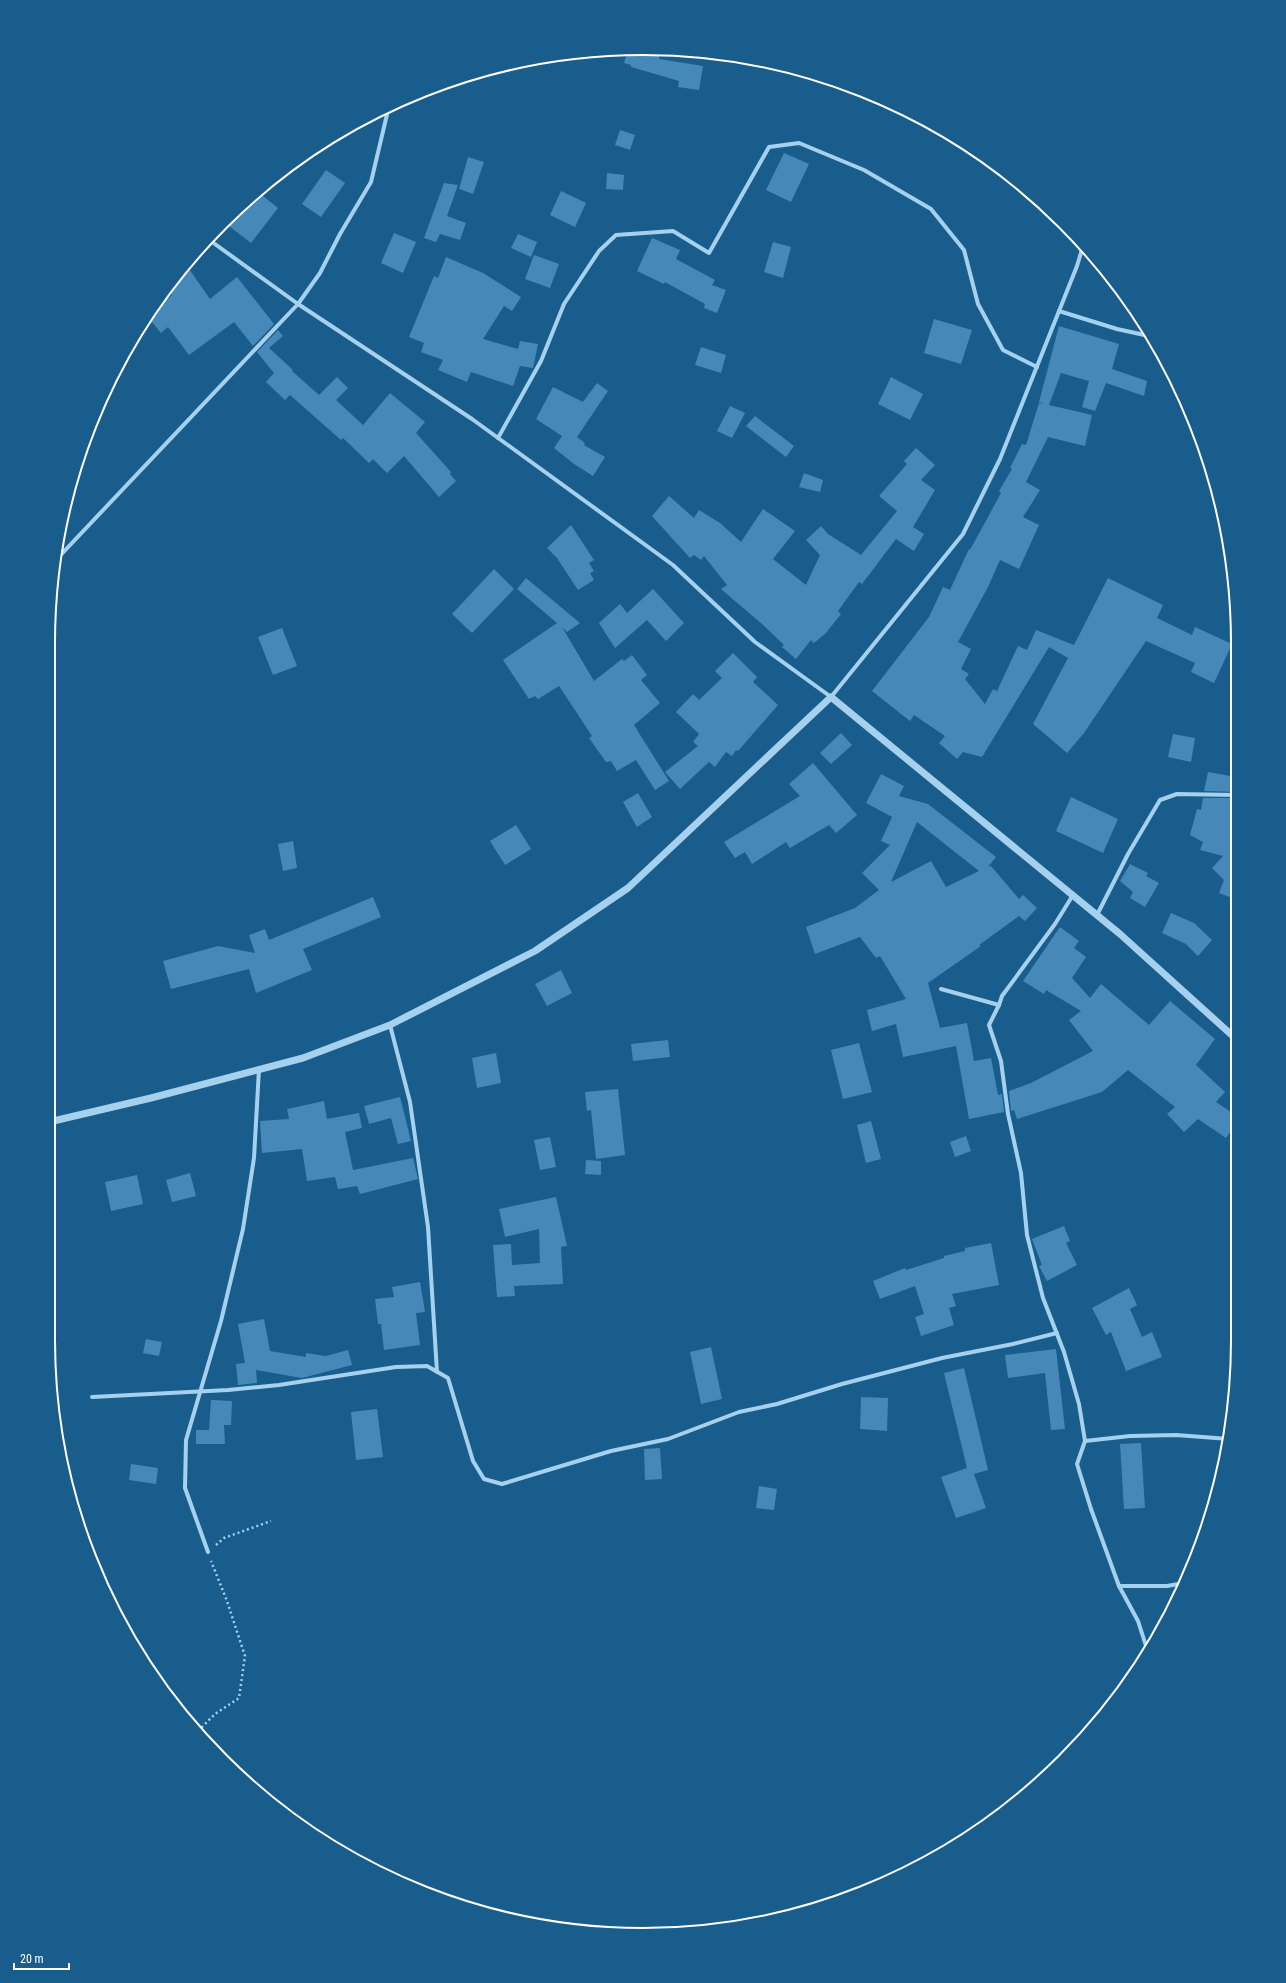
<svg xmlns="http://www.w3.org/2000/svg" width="1286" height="1983" font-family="'Roboto Condensed',sans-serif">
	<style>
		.building { fill: #4689b8; fill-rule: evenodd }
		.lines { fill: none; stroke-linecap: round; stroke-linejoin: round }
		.path { stroke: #a5d1ee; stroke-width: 2.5; stroke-dasharray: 2 3; stroke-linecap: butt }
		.minor { stroke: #a5d1ee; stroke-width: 4 }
		.tertiary { stroke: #a5d1ee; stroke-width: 7 }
		.rim { fill: none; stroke: #fff; stroke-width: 2 }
	</style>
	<rect width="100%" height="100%" fill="#195d8d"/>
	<g class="building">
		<path d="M628 50 649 51 660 54 659 59 703 66 699 90 678 87 679 81 631 67V65L624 63Z"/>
		<path d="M620 130 635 135 630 150 615 145Z"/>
		<path d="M784 153 809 164 791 202 766 190Z"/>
		<path d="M468 157 484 162 473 194 459 189Z"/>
		<path d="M326 170 345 183 321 217 302 204Z"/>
		<path d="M607 173 624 175 623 190 606 189Z"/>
		<path d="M444 183 458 185 447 216 466 223 460 240 440 234 436 242 424 238Z"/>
		<path d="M561 191 586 203 575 227 550 215Z"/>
		<path d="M258 192 278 208 251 243 229 226Z"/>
		<path d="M394 233 416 242 403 273 381 263Z"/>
		<path d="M518 234 537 242 531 257 511 248Z"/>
		<path d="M652 238 680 250 676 259 715 280 712 285 726 290 717 313 704 308 705 304 665 282 664 284 637 271Z"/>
		<path d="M773 242 791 247 783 278 764 272Z"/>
		<path d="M534 255 559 264 550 288 525 279Z"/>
		<path d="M446 257 483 273 521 297 512 311 504 306 483 339 518 349 520 341 538 344 533 368 520 366 513 386 471 372 467 382 438 370 443 360 421 352 424 343 409 337 434 276 438 278Z"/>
		<path d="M187 266 210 299 237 277 274 324 253 346 234 322 189 355 168 327 161 333 147 316 172 295 167 288 180 271Z"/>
		<path d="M934 319 972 330 961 364 924 353Z"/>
		<path d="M1059 326 1119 344 1112 369 1147 381 1144 396 1106 383 1095 411 1082 407 1089 381 1061 373 1049 405 1092 415 1085 446 1048 437 1026 482 1040 490 1023 517 1039 525 1019 569 1000 560 988 587 958 642 971 649 961 669 969 674 965 679 985 704 993 689 997 691 1018 646 1027 650 1036 630 1074 645 1108 578 1163 605 1157 618 1192 635 1195 627 1232 644 1214 683 1191 672 1195 663 1146 641 1084 733 1067 753 1033 724 1068 658 1049 647 982 757 963 752 957 759 939 743 945 736 914 715 910 721 872 691 929 617 943 587 950 590 969 549 970 550 1001 493 999 491 1012 469 1010 468 1022 444 1026 445 1039 403 1044 404 1039 402Z"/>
		<path d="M278 330 283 336 269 348 293 370 292 371 319 395 337 377 348 388 336 400 363 425 390 393 425 422 416 433 451 472 450 474 456 481 439 497 404 456 387 473 373 459 369 463 343 438 341 440 290 395 285 400 266 382 274 373 257 352Z"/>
		<path d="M701 347 726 355 721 373 695 365Z"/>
		<path d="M891 377 923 394 910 420 878 404Z"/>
		<path d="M597 383 608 391 577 437 585 443 584 445 605 457 593 476 574 464 554 448 562 436 536 419 553 387 583 402Z"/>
		<path d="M730 406 745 413 732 438 717 431Z"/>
		<path d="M755 416 794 446 786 457 746 426Z"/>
		<path d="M916 448 935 465 921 480 935 490 913 527 924 534 914 551 896 539 862 584 859 582 838 611 841 614 826 633 814 643 811 640 796 659 782 647 784 645 762 624 721 589 727 585 704 556 701 560 694 555 690 558 652 516 669 496 694 518 699 510 720 523 741 542 763 509 795 531 773 559 806 585 820 555 806 540 821 526 828 534 861 555 897 511 879 496 907 464 904 461Z"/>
		<path d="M804 473 823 480 820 492 799 487Z"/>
		<path d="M571 525 594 560 589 563 594 571 590 573 594 580 578 590 557 558 547 548Z"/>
		<path d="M494 569 514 589 472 633 452 614Z"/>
		<path d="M526 578 580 623 567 632 562 627 594 681 622 659 624 661 632 655 647 675 641 680 660 703 634 725 669 781 655 790 636 760 617 771 611 761 606 762 589 738 592 736 559 686 538 699 535 696 529 699 503 660 557 623 517 589Z"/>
		<path d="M653 589 684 623 666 641 647 620 615 648 599 623 620 604 627 613Z"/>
		<path d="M282 628 297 666 273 675 258 637Z"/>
		<path d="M733 653 757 677 753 682 778 705 738 751 736 750 732 756 726 752 715 767 709 762 680 789 665 772 698 746 693 742 699 734 676 712 693 694 699 700 722 678 715 671Z"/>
		<path d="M841 733 852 745 831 764 820 753Z"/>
		<path d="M1173 734 1195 738 1191 762 1168 757Z"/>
		<path d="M813 763 857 815 836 833 829 825 790 848 786 842 752 864 745 852 735 858 724 842 800 796 789 784Z"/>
		<path d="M1208 772 1236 777V792L1204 791Z"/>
		<path d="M881 774 904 786 899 796 928 804 996 857 988 867 991 866 1019 899 1023 895 1037 908 1025 921 1019 916 979 945 981 946 928 983 940 1028 967 1023 974 1061 991 1058 998 1095 1002 1094 1004 1112 969 1119 956 1046 903 1057 896 1024 872 1031 867 1010 906 999 880 956 876 958 860 937 815 954 806 927 855 908 879 890 862 873 890 845 881 841 892 817 866 803ZM917 822 960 856 979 871 946 887 931 861 891 882Z"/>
		<path d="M638 793 652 817 637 827 623 802Z"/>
		<path d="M1071 797 1118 819 1103 853 1056 831Z"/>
		<path d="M1203 798H1236V830L1232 847 1236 843 1235 899 1219 893 1224 880 1212 868 1223 856 1200 850 1203 842 1190 835 1197 809 1201 810Z"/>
		<path d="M516 825 531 849 505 865 490 841Z"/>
		<path d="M293 841 297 868 283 871 278 844Z"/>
		<path d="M1130 864 1148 873 1146 876 1159 883 1145 907 1130 898 1133 892 1120 881Z"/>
		<path d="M373 897 381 917 303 949 312 970 256 993 249 969 171 989 163 961 218 946 255 953 249 935 265 929 269 940Z"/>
		<path d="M1171 913 1194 923 1212 940 1198 956 1186 944 1162 933Z"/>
		<path d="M1060 927 1079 941 1074 948 1086 957 1072 978 1090 998 1101 984 1149 1025 1170 1001 1215 1039 1196 1065 1225 1092 1216 1102 1234 1114V1126L1226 1138 1198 1119 1184 1132 1167 1114 1175 1107 1128 1070 1102 1092 1017 1119 1014 1110 1011 1111 1009 1091 1031 1083 1093 1051 1069 1020 1081 1011 1046 990 1044 994 1023 981Z"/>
		<path d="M561 970 572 993 547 1006 535 984Z"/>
		<path d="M668 1040 670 1057 633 1061 631 1044Z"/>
		<path d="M859 1043 872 1092 843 1099 831 1050Z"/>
		<path d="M496 1053 501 1083 477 1088 472 1058Z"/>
		<path d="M618 1089 625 1155 596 1159 591 1110 587 1111 585 1092Z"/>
		<path d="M400 1097 411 1141 398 1144 391 1118 369 1124 364 1106Z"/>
		<path d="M324 1101 327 1119 359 1113 362 1128 345 1132 353 1170 413 1158 418 1179 360 1194 357 1186 338 1189 335 1177 307 1181 302 1149 262 1153 260 1121 289 1119 287 1109Z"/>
		<path d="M871 1121 881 1159 866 1163 857 1125Z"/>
		<path d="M966 1136 971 1151 955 1157 950 1142Z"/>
		<path d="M550 1137 556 1167 540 1170 534 1140Z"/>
		<path d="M586 1160 601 1161V1175L585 1174Z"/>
		<path d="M190 1173 196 1196 172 1202 166 1180Z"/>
		<path d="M137 1175 143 1204 111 1211 105 1182Z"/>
		<path d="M556 1197 567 1246 561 1247 563 1284 514 1286 515 1296 497 1297 493 1245 511 1244 512 1265 540 1263 539 1229 505 1237 499 1209Z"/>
		<path d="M1064 1226 1070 1241 1066 1243 1077 1265 1047 1281 1039 1266 1042 1265 1032 1239Z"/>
		<path d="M991 1243 999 1285 952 1294 956 1306 949 1308 954 1325 921 1336 915 1317 924 1314 915 1286 880 1299 873 1281 905 1268 906 1270 944 1258V1256L965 1251V1248Z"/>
		<path d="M420 1282 425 1312 416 1313 420 1345 384 1350 381 1324H378L375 1299 394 1297 392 1287Z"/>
		<path d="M1129 1288 1137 1305 1130 1309 1142 1337 1152 1332 1162 1357 1126 1371 1111 1332 1106 1335 1092 1308Z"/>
		<path d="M264 1319 270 1351 306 1357V1353L326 1356 348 1350 352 1365 302 1378 256 1370 257 1383 238 1385 236 1364 245 1363 238 1324Z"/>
		<path d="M146 1339 162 1342 159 1356 143 1353Z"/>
		<path d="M711 1347 722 1399 701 1404 690 1352Z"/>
		<path d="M1056 1349 1065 1429 1051 1430 1045 1373 1008 1378 1005 1355Z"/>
		<path d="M964 1368 988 1470 974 1474 986 1508 956 1518 941 1477 967 1468 944 1373Z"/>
		<path d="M861 1397 888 1398 887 1431 860 1429Z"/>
		<path d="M211 1400 232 1401 231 1425H224L225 1444H196V1430H209Z"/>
		<path d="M377 1409 383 1457 356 1460 351 1412Z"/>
		<path d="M1141 1443 1145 1508 1124 1509 1120 1444Z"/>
		<path d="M660 1448 662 1479 645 1480 644 1449Z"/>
		<path d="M131 1464 158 1468 156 1484 129 1480Z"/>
		<path d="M759 1486 777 1489 774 1510 756 1508Z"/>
	</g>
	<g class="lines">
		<g class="path">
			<path d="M216 1545 224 1538 271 1521"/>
			<path d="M203 1737 201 1728 215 1714 239 1698 245 1656 227 1601 211 1561"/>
		</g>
		<g class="minor">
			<path d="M208 239 298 304 472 419 673 565 755 642 831 697 963 534 1000 459 1077 266 1083 246"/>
			<path d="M1059 311 1117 329 1149 336"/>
			<path d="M498 438 541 361 564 304 599 251 616 235 673 231 709 253 769 147 799 143 864 170 931 209 964 250 978 304 1003 350 1037 367"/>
			<path d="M54 562 298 304 320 273 340 234 371 182 389 106"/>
			<path d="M1097 915 1128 854 1160 800 1177 794 1236 795"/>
			<path d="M941 989 999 1005 1002 996 1055 924 1073 895"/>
			<path d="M999 1005 989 1025 1001 1061 1008 1114 1021 1173 1027 1235 1043 1298 1064 1352 1079 1404 1085 1441 1077 1464 1091 1509 1119 1586 1138 1621 1148 1652"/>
			<path d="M390 1025 410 1102 428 1227 437 1372"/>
			<path d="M92 1397 228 1390 279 1385 396 1367 427 1366 448 1378 473 1461 484 1479 502 1484 611 1451 668 1439 739 1412 777 1404 842 1384 942 1358 1013 1344 1057 1333"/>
			<path d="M1085 1441 1130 1436 1176 1435 1229 1439"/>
			<path d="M208 1552 185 1488 186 1440 221 1321 243 1229 254 1158 259 1069"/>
			<path d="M1119 1586H1167L1184 1583"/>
		</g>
		<path class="tertiary" d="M49 1122 151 1098 303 1058 390 1025 535 951 628 888 831 697 1120 934 1235 1038"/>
	</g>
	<path d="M0 0H1286V1983H0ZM643 55H643A588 588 0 0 1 1231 643V1340A588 588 0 0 1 643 1928H643A588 588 0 0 1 55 1340V643A588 588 0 0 1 643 55Z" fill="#195d8d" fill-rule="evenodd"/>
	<path class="rim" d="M643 55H643A588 588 0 0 1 1231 643V1340A588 588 0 0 1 643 1928H643A588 588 0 0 1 55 1340V643A588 588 0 0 1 643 55Z"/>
	<path d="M14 1963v6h55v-6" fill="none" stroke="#ffffff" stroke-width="2"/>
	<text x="20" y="1963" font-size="12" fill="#ffffff" stroke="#195d8d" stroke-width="3" paint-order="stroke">20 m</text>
</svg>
